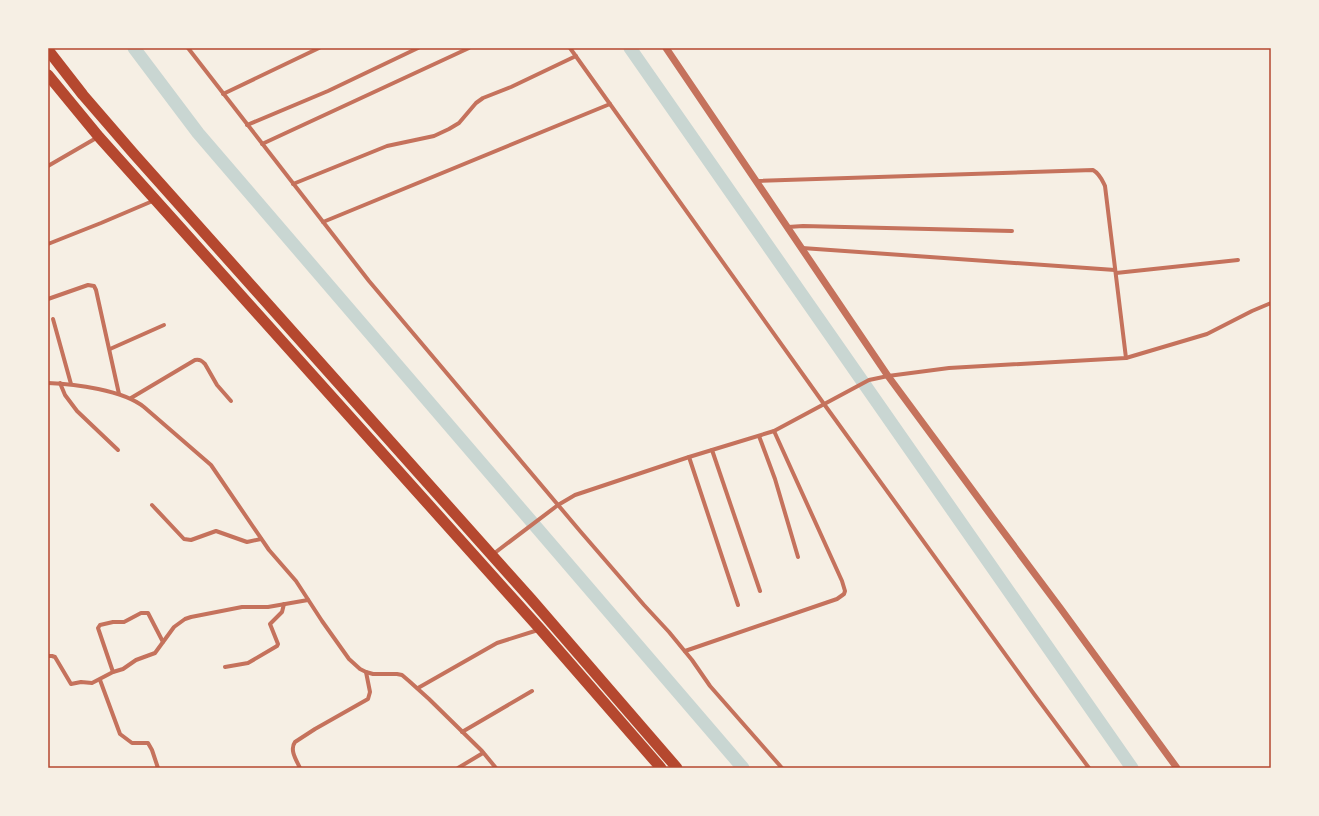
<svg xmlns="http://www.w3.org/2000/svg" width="1319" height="816" font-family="'Source Sans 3',sans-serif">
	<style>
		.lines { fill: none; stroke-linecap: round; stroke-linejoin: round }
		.canal { stroke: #c9d6d2; stroke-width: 13 }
		.minor { stroke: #c5725c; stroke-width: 4 }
		.tertiary { stroke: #c5725c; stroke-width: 7 }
		.trunk { stroke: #b5482f; stroke-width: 11 }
		.neatline { fill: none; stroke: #b5482f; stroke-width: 1.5 }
	</style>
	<rect width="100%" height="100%" fill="#f6efe4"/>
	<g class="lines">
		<g class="canal">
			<path d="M134 48 198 133 743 768"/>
			<path d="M630 48 1132 768"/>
		</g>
		<g class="minor">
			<path d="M188 48 369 281 580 531 644 605 669 632 692 660 710 686 782 768"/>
			<path d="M570 48 824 404 1034 694 1089 768"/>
			<path d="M223 94 319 48"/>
			<path d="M247 125 328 91 418 48"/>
			<path d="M262 144 469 48"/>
			<path d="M48 166 98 137"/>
			<path d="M757 181 1093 170C1100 174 1102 180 1105 186L1126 358"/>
			<path d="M293 184 387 146 434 136 449 129 459 123 476 103 483 98 511 87 576 56"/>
			<path d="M323 222 610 104"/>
			<path d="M788 227 803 226 1012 231"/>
			<path d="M48 244 101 223 155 200"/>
			<path d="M802 248 1115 270"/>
			<path d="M1116 273 1238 260"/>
			<path d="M48 299 88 285 94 286 96 290 119 394"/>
			<path d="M53 319 71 384"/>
			<path d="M110 349 164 325"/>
			<path d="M48 383C75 384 123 390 144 407L211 465 269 550 296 581 322 621 349 659 360 669 366 672 373 674H397L402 675 409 681 429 699 482 751 496 768"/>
			<path d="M60 383 65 395 77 411 118 450"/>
			<path d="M131 398 195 360C200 359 202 361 205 364L217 385 231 401"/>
			<path d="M759 436 775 479 798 557"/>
			<path d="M712 450 760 591"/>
			<path d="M689 457 738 605"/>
			<path d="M152 505 184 539 191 540 216 531 247 542 261 539"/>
			<path d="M492 555 558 505 575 495 689 457 774 431 869 380 888 376 949 368 1126 358 1207 334 1252 311 1271 303"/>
			<path d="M685 651 837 599 844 594 845 591 842 581 774 431"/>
			<path d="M48 656H52L55 657 71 684 81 682 92 683 113 672 123 669 136 660 155 653 174 627 185 619 191 617 242 607H268L308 600"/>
			<path d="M225 667 248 663 277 646 278 644 270 624 282 612 284 604"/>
			<path d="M113 672 98 628 100 625 113 622H124L141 613H148L163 642"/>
			<path d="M100 680 120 734 132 743H148L152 750 158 768"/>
			<path d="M418 688 497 643 538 630"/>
			<path d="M462 732 532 691"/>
			<path d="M300 768C297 761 289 750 295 742L315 729 368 699 370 692 366 672"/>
			<path d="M458 768 483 753"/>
		</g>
		<path class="tertiary" d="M666 48 888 376 993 518 1061 609 1177 768"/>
		<g class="trunk">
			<path d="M48 50 83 95 134 154 531 599 677 768"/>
			<path d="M48 75 99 137 541 630 661 768"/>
		</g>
	</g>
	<rect width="1319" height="816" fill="none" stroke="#f6efe4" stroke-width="98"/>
	<rect x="49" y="49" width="1221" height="718" class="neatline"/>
</svg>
